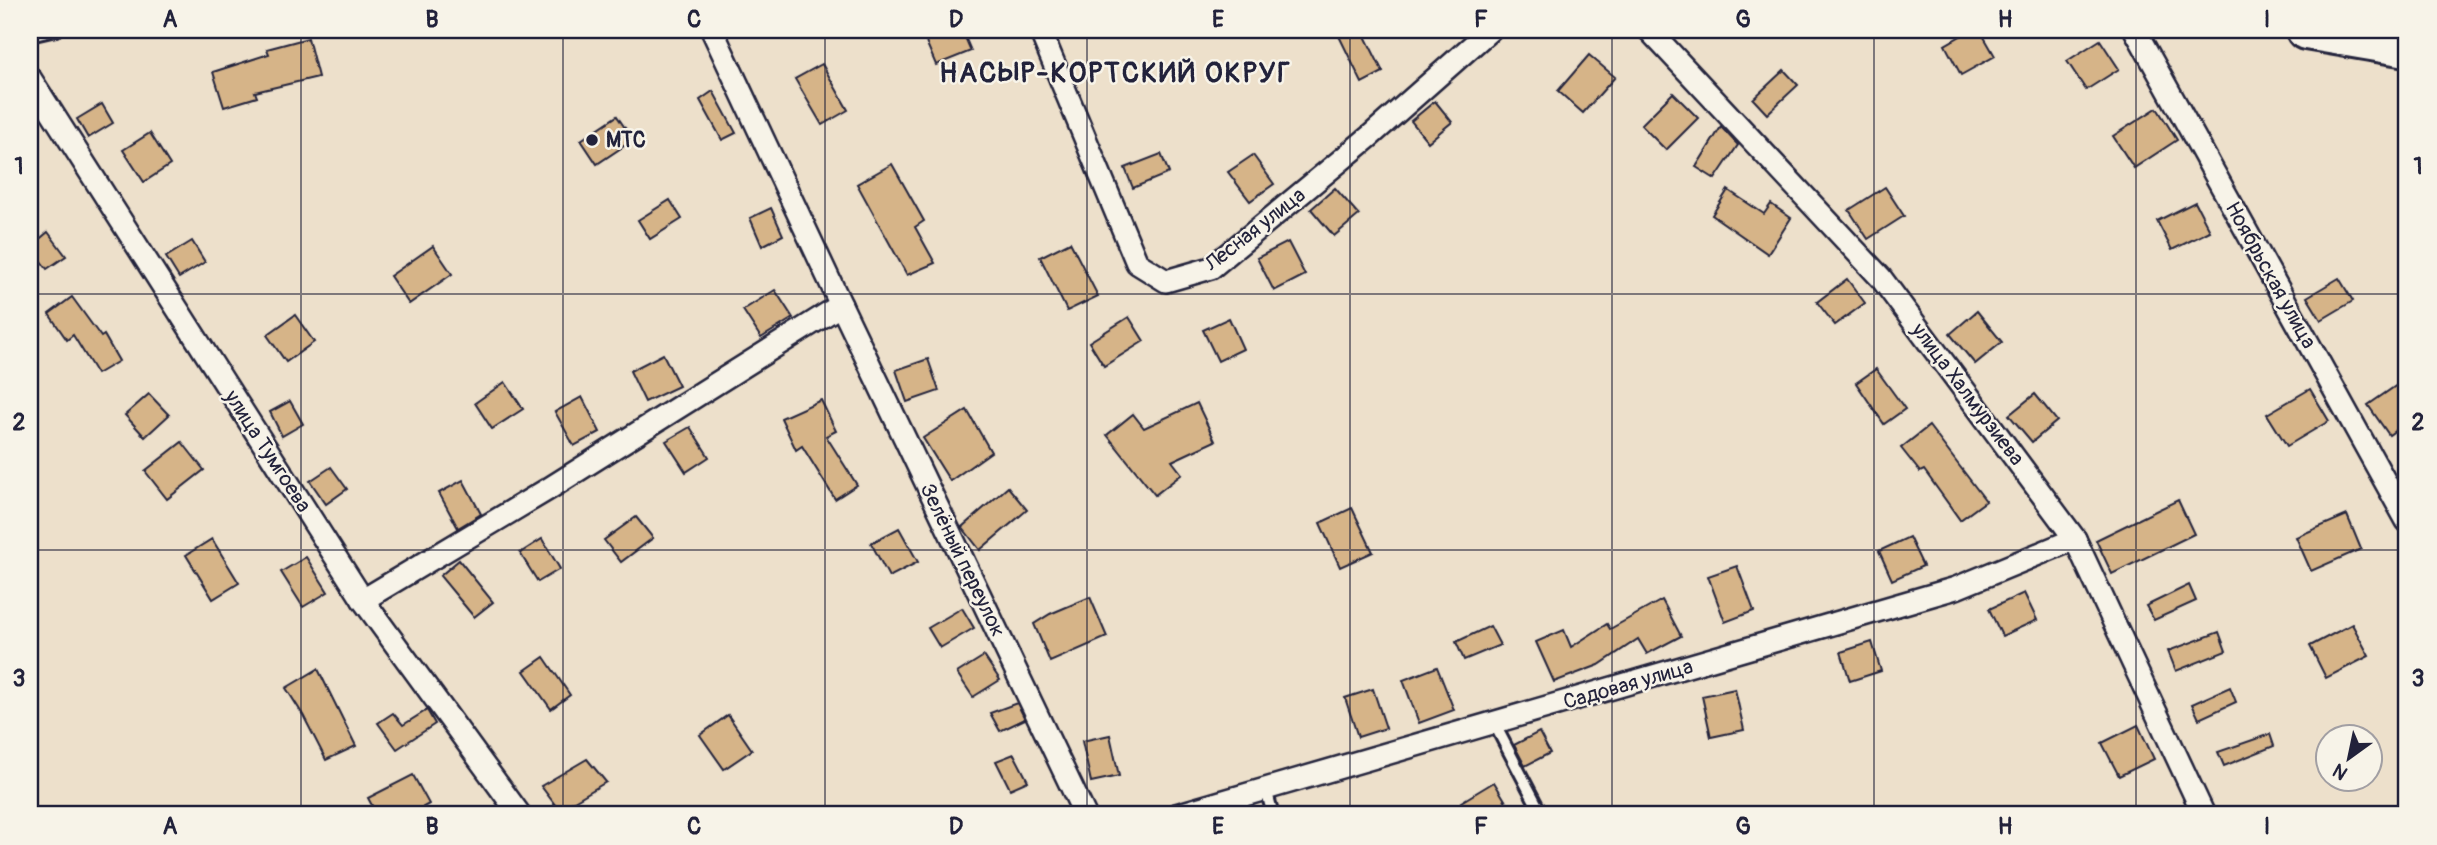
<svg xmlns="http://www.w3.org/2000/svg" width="2437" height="845" font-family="Pangolin,sans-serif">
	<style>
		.building { fill: #d6b488; stroke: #22223b; stroke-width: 2 }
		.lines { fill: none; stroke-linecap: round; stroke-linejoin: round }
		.lane-casing { stroke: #22223b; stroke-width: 16 }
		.street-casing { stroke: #22223b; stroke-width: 26 }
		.highway-casing { stroke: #22223b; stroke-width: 44 }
		.lane { stroke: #f7f3e8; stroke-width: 10 }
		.street { stroke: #f7f3e8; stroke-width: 21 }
		.highway { stroke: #f7f3e8; stroke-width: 38 }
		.grid { fill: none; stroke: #22223b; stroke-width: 2; stroke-opacity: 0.55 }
		.poi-dot { fill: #22223b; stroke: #f7f3e8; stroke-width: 2.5 }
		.labels { text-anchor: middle; stroke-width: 5; stroke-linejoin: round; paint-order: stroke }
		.poi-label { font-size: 21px; font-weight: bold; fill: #22223b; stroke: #f7f3e8; text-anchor: start }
		.street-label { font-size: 21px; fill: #22223b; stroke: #f7f3e8 }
		.district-label { font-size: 28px; font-weight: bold; letter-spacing: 2px; fill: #22223b; stroke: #f7f3e8 }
		.neatline { fill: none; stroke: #22223b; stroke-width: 2.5 }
		.grid-label { font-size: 23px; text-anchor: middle; font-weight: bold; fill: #22223b }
	</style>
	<rect width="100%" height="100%" fill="#ede0cb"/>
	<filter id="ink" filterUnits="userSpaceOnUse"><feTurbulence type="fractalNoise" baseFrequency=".0143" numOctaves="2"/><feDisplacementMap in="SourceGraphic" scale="14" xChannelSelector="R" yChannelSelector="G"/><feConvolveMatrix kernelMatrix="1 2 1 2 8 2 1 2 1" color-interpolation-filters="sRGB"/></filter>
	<g filter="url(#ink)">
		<g class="building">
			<path d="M921 30H962L971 51 936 65Z"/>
			<path d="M1352 30H1362L1383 72 1362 83 1339 36Z"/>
			<path d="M1971 30H1980L1995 56 1961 75 1945 45Z"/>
			<path d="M308 38 318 77 255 92 257 97 224 107 213 72 269 54 267 49Z"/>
			<path d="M2100 40 2119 69 2086 90 2067 61Z"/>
			<path d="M1589 55 1615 77 1583 113 1558 91Z"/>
			<path d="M822 64 848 110 822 125 795 79Z"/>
			<path d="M1784 70 1798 85 1767 114 1753 99Z"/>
			<path d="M713 91 736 133 722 140 700 100Z"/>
			<path d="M1673 93 1698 118 1666 150 1641 125Z"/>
			<path d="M1435 101 1452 122 1428 142 1411 121Z"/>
			<path d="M102 104 113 123 88 138 77 119Z"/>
			<path d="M2157 108 2177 140 2134 168 2113 136Z"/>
			<path d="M617 116 633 140 597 164 581 140Z"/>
			<path d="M1721 127 1738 145 1715 179 1696 167Z"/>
			<path d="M150 133 170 165 144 182 123 150Z"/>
			<path d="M1161 154 1169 173 1133 188 1125 168Z"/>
			<path d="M1253 155 1274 184 1250 201 1228 172Z"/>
			<path d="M892 164 924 221 915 227 935 263 907 275 857 184Z"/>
			<path d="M1885 187 1904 216 1868 239 1849 210Z"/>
			<path d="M1335 188 1359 215 1334 236 1311 209Z"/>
			<path d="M1728 190 1764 214 1771 204 1791 218 1768 254 1712 215Z"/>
			<path d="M670 200 682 219 650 239 638 220Z"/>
			<path d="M2195 202 2210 231 2172 250 2157 221Z"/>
			<path d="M771 208 783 235 762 246 750 218Z"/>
			<path d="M48 232 66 256 47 269 30 247Z"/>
			<path d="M192 241 205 262 179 278 166 257Z"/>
			<path d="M1070 242 1098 296 1067 311 1040 257Z"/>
			<path d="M1288 242 1305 275 1274 291 1257 258Z"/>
			<path d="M433 246 452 274 409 304 390 276Z"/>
			<path d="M2339 278 2353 301 2321 320 2307 297Z"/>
			<path d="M1847 279 1865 303 1835 325 1817 302Z"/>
			<path d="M775 290 793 318 761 338 743 310Z"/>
			<path d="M72 297 101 337 104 335 119 361 97 374 73 335 67 340 49 314Z"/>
			<path d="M1977 311 2002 342 1975 364 1950 334Z"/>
			<path d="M295 315 314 342 286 362 267 335Z"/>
			<path d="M1129 317 1144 341 1104 366 1089 342Z"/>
			<path d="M1229 318 1243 349 1218 361 1203 330Z"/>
			<path d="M663 354 679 386 645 402 630 371Z"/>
			<path d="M928 359 939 391 907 402 896 370Z"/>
			<path d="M1876 369 1905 409 1884 424 1856 383Z"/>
			<path d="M505 382 523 409 492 429 475 403Z"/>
			<path d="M2400 383 2407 394V422L2389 435 2368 405Z"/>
			<path d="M2310 389 2329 421 2287 446 2267 414Z"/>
			<path d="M149 394 169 415 145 437 125 415Z"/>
			<path d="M2035 394 2057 421 2032 442 2009 415Z"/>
			<path d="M582 397 600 432 574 446 555 412Z"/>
			<path d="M821 400 836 431 826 436 857 485 835 499 802 446 796 450 781 418Z"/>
			<path d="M290 401 303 424 282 436 270 412Z"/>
			<path d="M1197 403 1215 441 1172 461 1182 474 1155 495 1107 435 1133 414 1144 428Z"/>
			<path d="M967 410 991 452 950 481 923 438Z"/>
			<path d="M1929 426 1986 501 1960 520 1924 470 1920 472 1901 448Z"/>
			<path d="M690 427 709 457 686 472 666 441Z"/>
			<path d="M182 442 204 470 167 499 145 471Z"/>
			<path d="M331 467 347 489 326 504 310 481Z"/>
			<path d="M463 480 481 514 458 528 439 493Z"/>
			<path d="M1008 487 1027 510 980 550 962 527Z"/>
			<path d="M2178 500 2194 534 2112 574 2096 540Z"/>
			<path d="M1352 508 1373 552 1340 567 1320 523Z"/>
			<path d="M2347 515 2361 549 2311 571 2296 537Z"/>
			<path d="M636 517 653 538 621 562 604 540Z"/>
			<path d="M899 528 918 562 889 577 871 543Z"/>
			<path d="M1909 537 1923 566 1892 580 1879 551Z"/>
			<path d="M212 539 239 583 213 599 186 555Z"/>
			<path d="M542 539 560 569 538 582 520 553Z"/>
			<path d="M306 557 328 592 303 607 281 572Z"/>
			<path d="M459 560 493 602 474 617 440 576Z"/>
			<path d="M1737 566 1754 611 1725 622 1708 576Z"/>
			<path d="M2189 585 2196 601 2154 620 2146 606Z"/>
			<path d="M2024 593 2037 620 2002 636 1989 609Z"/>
			<path d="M1090 597 1107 637 1050 662 1034 624 1050 614Z"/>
			<path d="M1662 600 1681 636 1647 654 1638 639 1599 665 1554 682 1536 642 1564 630 1571 647 1607 624 1610 629Z"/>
			<path d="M962 608 974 628 940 648 928 628Z"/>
			<path d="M2352 624 2369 656 2326 678 2310 646Z"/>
			<path d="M1490 626 1500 645 1464 660 1456 642Z"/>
			<path d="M2219 632 2226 651 2176 671 2168 651Z"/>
			<path d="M1872 642 1881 671 1850 681 1841 652Z"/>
			<path d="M984 656 1000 680 973 697 957 673Z"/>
			<path d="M544 657 570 695 551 709 524 671Z"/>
			<path d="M1437 667 1454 710 1419 723 1403 680Z"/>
			<path d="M318 669 356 746 326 760 303 715 286 688Z"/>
			<path d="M2230 687 2236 702 2199 719 2192 704Z"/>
			<path d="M1373 689 1386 728 1358 737 1345 698Z"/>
			<path d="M1735 689 1744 730 1711 737 1702 696Z"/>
			<path d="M1017 703 1025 719 1000 731 990 713Z"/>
			<path d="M427 710 435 724 397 749 378 723 393 713 403 725Z"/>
			<path d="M728 715 752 750 724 769 700 735Z"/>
			<path d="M2138 725 2154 759 2119 776 2102 743Z"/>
			<path d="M1539 732 1550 753 1525 766 1514 745Z"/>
			<path d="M2270 734 2274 746 2224 766 2218 752Z"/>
			<path d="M1110 735 1119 776 1091 782 1082 741Z"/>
			<path d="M1014 754 1028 781 1010 789 996 761Z"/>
			<path d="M587 759 606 782 559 810 541 786Z"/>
			<path d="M413 775 429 804 409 815H377L368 798Z"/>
			<path d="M1494 782 1514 815H1469L1461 802Z"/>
		</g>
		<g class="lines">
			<defs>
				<g id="lane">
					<path d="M30 36 56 30"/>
					<path d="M1494 723 1542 815"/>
					<path d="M1266 789 1273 815"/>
				</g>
				<g id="street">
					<path d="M712 30 841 305 1085 815"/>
					<path d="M1040 30 1137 263 1166 281 1211 268 1369 137 1490 30"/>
					<path d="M1649 30 1881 278 2075 539 2204 815"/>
					<path d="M2135 30 2407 521"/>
					<path d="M30 78 363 600 520 815"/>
					<path d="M363 600 550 488 841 305"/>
					<path d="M1176 815 1956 588 2075 539"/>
				</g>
				<path id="highway" d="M2306 30 2407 47"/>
			</defs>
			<use href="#lane" class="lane-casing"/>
			<use href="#street" class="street-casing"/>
			<use href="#highway" class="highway-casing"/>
			<use href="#lane" class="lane"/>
			<use href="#street" class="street"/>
			<use href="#highway" class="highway"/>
		</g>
	</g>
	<path class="grid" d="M301 30V815M563 30V815M825 30V815M1087 30V815M1350 30V815M1612 30V815M1874 30V815M2136 30V815M30 294H2407M30 550H2407"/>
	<circle class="poi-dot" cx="592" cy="140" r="7"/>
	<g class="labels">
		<g class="poi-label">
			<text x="606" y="147">МТС</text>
		</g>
		<g class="street-label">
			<text transform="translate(1255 229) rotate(-38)" y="7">Лесная улица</text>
			<text transform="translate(2271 275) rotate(61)" y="7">Ноябрьская улица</text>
			<text transform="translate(1968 394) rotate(53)" y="7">улица Халмурзиева</text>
			<text transform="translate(268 451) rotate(57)" y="7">улица Тумгоева</text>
			<text transform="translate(963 560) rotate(64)" y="7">Зелёный переулок</text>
			<text transform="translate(1628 684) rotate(-16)" y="7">Садовая улица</text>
		</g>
		<g class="district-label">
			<text x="1116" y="82">НАСЫР-КОРТСКИЙ ОКРУГ</text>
		</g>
	</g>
	<rect width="2437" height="845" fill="none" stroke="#f7f3e8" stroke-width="77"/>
	<g transform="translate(2349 758) rotate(213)"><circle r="33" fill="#f7f3e8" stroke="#a29fa3" stroke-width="2"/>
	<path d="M0-5L12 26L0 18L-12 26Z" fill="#22223b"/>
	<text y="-10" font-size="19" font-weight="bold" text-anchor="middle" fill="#22223b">N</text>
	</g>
	<rect x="38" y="38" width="2360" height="768" class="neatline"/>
	<g class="grid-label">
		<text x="170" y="27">A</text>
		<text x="432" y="27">B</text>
		<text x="694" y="27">C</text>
		<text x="956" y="27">D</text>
		<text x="1218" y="27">E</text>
		<text x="1481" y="27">F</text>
		<text x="1743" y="27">G</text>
		<text x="2005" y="27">H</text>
		<text x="2267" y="27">I</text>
		<text x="19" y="174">1</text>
		<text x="2418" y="174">1</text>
		<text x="19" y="430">2</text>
		<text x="2418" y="430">2</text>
		<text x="19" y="686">3</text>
		<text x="2418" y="686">3</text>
		<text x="170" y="834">A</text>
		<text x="432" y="834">B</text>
		<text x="694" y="834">C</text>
		<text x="956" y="834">D</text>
		<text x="1218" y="834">E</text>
		<text x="1481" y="834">F</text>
		<text x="1743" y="834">G</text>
		<text x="2005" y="834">H</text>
		<text x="2267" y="834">I</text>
	</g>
</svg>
